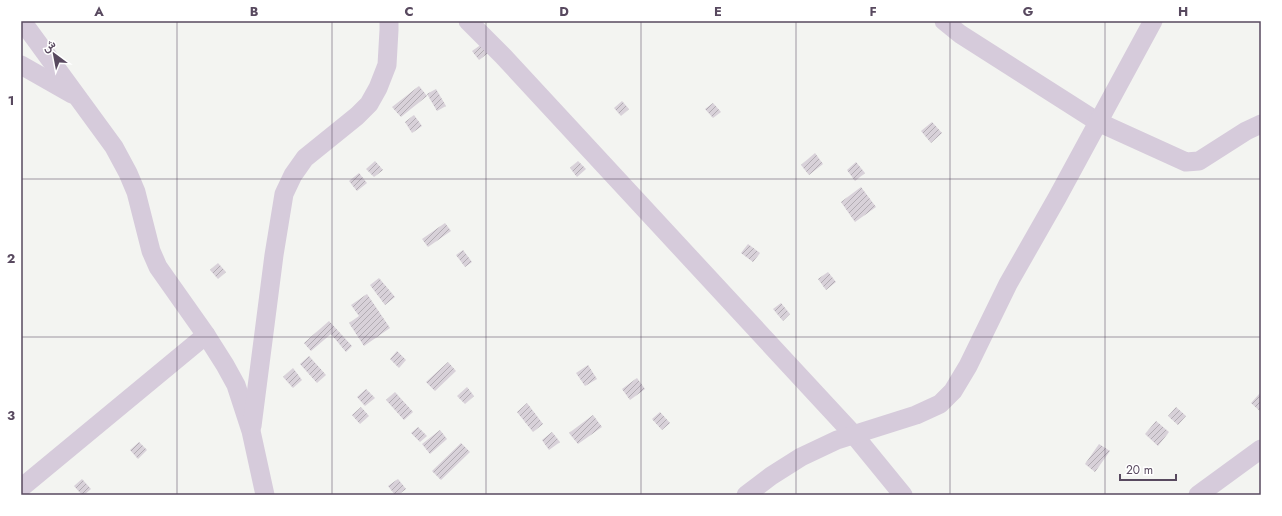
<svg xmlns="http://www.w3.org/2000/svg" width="1282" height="516" font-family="Jost,Vazirmatn,sans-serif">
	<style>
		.building { fill: url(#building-hatch) }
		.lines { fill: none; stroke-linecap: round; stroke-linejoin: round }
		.minor { stroke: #d6cbdb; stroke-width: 19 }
		.grid { fill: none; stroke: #58495f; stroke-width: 1; stroke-opacity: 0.55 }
		.neatline { fill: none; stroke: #58495f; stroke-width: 1.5 }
		.grid-label { font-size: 13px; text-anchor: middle; font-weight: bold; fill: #58495f }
	</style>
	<defs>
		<pattern id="building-hatch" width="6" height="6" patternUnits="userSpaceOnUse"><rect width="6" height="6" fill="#d8d1d9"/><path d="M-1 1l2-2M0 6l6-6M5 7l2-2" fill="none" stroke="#b2acb3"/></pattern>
	</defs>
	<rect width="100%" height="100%" fill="#f3f4f1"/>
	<g class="building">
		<path d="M482 44 488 53 479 60 472 51Z"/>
		<path d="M419 86 427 96 401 117 392 107Z"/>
		<path d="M436 89 446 106 437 111 427 94Z"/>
		<path d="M622 101 629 109 621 116 614 108Z"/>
		<path d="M713 103 721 112 713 118 705 109Z"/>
		<path d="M414 115 422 126 412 133 405 122Z"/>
		<path d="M932 122 942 133 931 143 921 131Z"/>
		<path d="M815 153 823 164 809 175 801 165Z"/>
		<path d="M375 161 383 170 374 177 366 169Z"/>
		<path d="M578 161 586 169 577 177 570 168Z"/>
		<path d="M856 162 865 173 855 181 847 170Z"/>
		<path d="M359 173 367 183 357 191 349 181Z"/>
		<path d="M861 187 876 207 855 222 841 202Z"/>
		<path d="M445 223 451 231 428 247 422 239Z"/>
		<path d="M748 244 760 253 753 262 741 253Z"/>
		<path d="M463 250 472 262 465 267 456 255Z"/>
		<path d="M218 263 226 272 218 279 210 270Z"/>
		<path d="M828 272 836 282 826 290 818 279Z"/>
		<path d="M379 278 395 297 385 305 370 285Z"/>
		<path d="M367 294 390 328 364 346 349 323 359 316 351 305Z"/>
		<path d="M781 303 790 314 783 321 773 309Z"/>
		<path d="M329 321 352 346 346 352 331 334 311 351 304 343Z"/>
		<path d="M397 351 406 360 399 368 390 359Z"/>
		<path d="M309 356 326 375 317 383 300 364Z"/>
		<path d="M448 362 456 371 435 391 426 382Z"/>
		<path d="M588 365 597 379 585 386 576 373Z"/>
		<path d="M293 368 302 380 293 388 283 377Z"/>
		<path d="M637 378 645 389 630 400 622 389Z"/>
		<path d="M467 387 474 396 465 404 457 396Z"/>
		<path d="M366 389 375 398 365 406 357 397Z"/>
		<path d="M395 392 413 412 404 420 386 400Z"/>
		<path d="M1260 393 1261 394V412L1251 403Z"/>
		<path d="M527 403 543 424 533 432 517 412Z"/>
		<path d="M361 407 369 416 360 424 352 415Z"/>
		<path d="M1176 407 1186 416 1178 425 1168 416Z"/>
		<path d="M660 412 670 423 662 430 652 419Z"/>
		<path d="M593 415 602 427 578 444 569 433Z"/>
		<path d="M1156 421 1169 432 1158 446 1145 434Z"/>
		<path d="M418 427 427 436 420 442 411 433Z"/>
		<path d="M440 430 447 439 430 454 422 444Z"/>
		<path d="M552 432 560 442 549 450 542 440Z"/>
		<path d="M139 442 147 450 138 459 130 450Z"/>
		<path d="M461 443 470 452 441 480 432 471Z"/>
		<path d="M1099 444 1110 451 1095 472 1085 464Z"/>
		<path d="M82 479 91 489 84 495H82L74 486Z"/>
		<path d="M398 479 406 489 398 495H395L388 486Z"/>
	</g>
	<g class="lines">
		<g class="minor">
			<path d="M22 21 114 147 128 173 136 192 151 251 158 267 206 335 225 365 236 385 251 431 265 495"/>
			<path d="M468 21 503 56 854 435 903 495"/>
			<path d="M944 21 960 34 1098 122 1186 162 1199 161 1246 131 1261 124"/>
			<path d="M21 65 72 94"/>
			<path d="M252 426 274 255 284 194 293 175 305 158 357 116 369 104 378 88 387 65 389 30V21"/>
			<path d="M21 488 206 335"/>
			<path d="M746 495 771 476 801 457 837 440 916 415 940 404 953 391 968 366 1008 284 1057 198 1153 21"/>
			<path d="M1198 495 1261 449"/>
		</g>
	</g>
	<path class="grid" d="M177 21V495M332 21V495M486 21V495M641 21V495M796 21V495M950 21V495M1105 21V495M21 179H1261M21 337H1261"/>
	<rect width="1282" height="516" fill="none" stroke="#ffffff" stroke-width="44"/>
	<g transform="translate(54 54) rotate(328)" stroke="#ffffff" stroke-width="3" paint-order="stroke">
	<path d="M0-3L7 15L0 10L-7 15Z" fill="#58495f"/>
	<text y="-6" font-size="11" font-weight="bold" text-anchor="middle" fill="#58495f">ش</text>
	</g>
	<path d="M1120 474v6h56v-6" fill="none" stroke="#58495f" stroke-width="2"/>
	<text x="1126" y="474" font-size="12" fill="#58495f" stroke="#ffffff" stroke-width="3" paint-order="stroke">20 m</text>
	<rect x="22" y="22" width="1238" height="472" class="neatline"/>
	<g class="grid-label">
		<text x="99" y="16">A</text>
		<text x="254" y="16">B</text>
		<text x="409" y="16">C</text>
		<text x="564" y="16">D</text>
		<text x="718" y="16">E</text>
		<text x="873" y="16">F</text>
		<text x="1028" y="16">G</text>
		<text x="1183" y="16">H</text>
		<text x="11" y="105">1</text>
		<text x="11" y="263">2</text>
		<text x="11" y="420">3</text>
	</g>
</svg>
